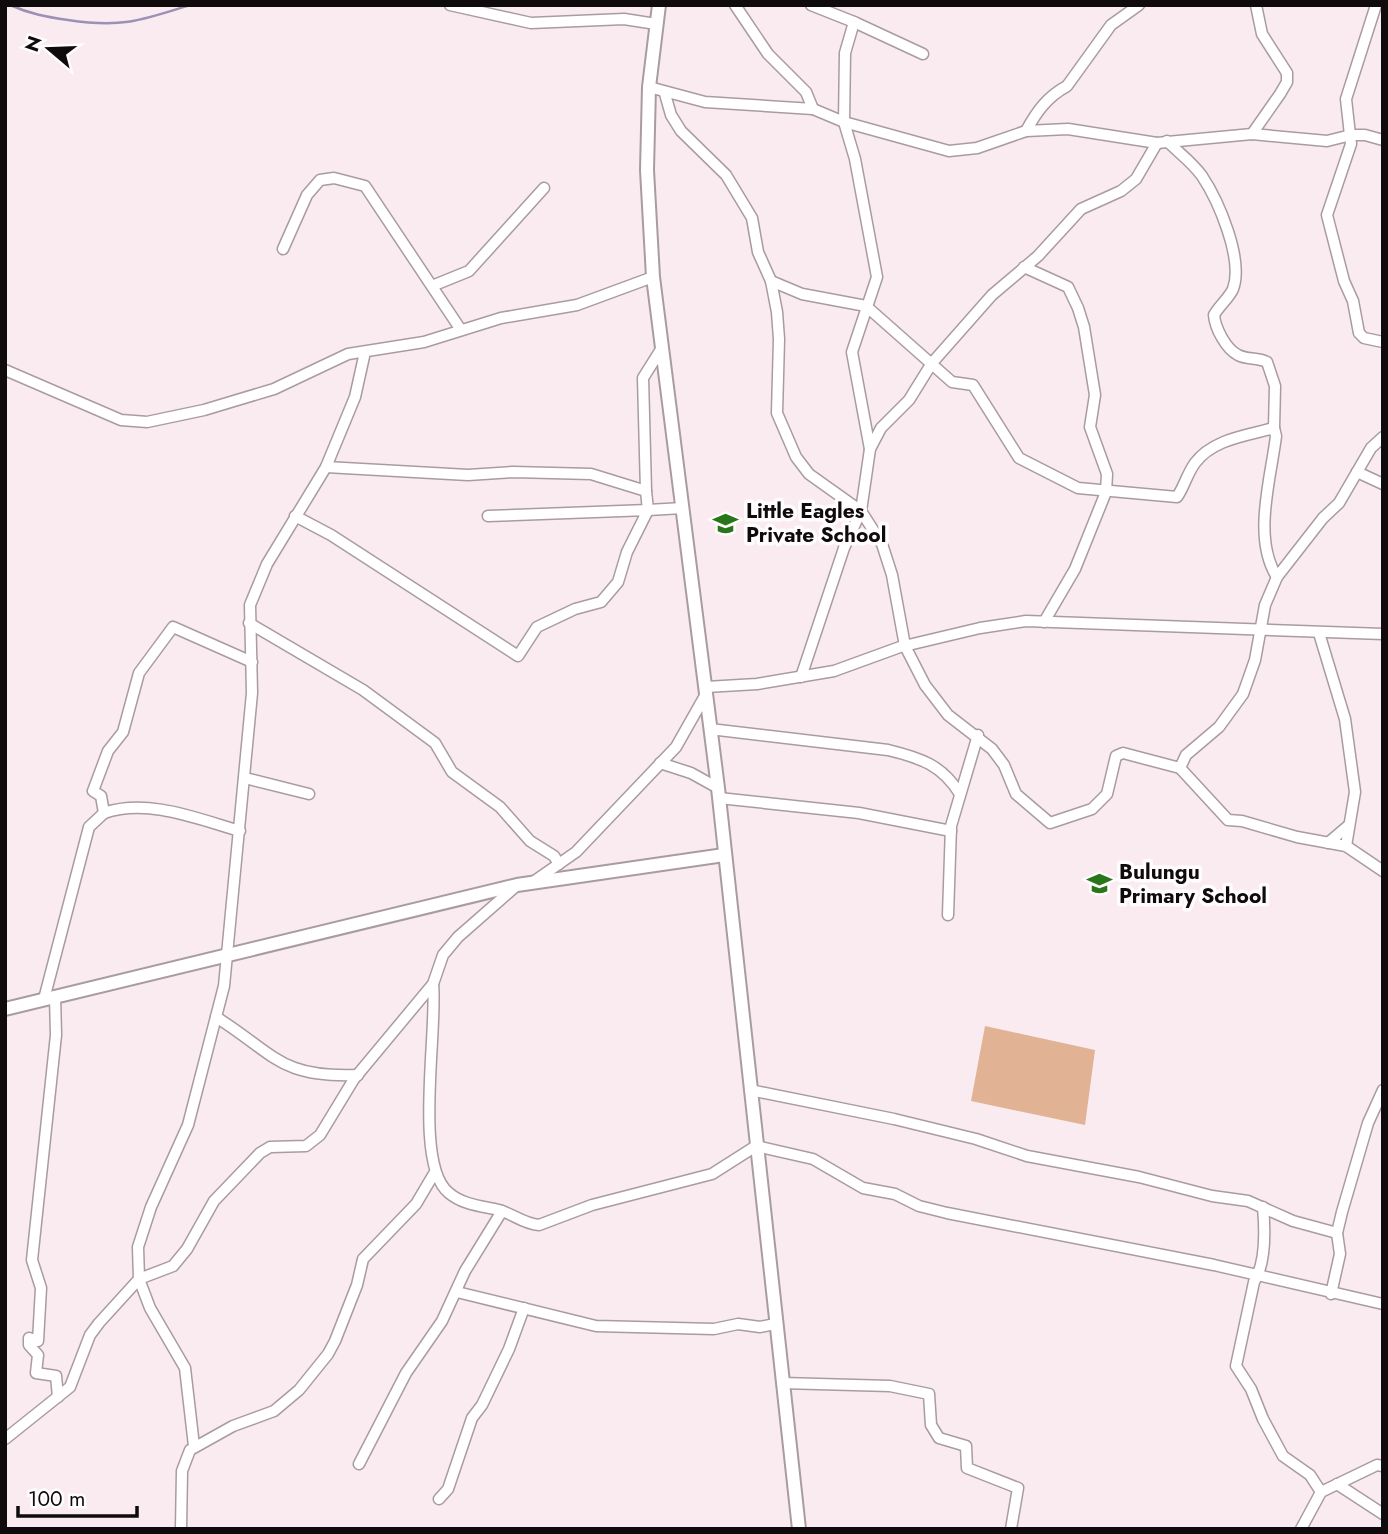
<svg xmlns="http://www.w3.org/2000/svg" width="1388" height="1534" font-family="Jost,sans-serif">
	<style>
		.pitch { fill: #e1b294 }
		.lines { fill: none; stroke-linecap: round; stroke-linejoin: round }
		.stream { stroke: #9c90b5; stroke-width: 2.5 }
		.minor-casing { stroke: #a99ca0; stroke-width: 13 }
		.tertiary-casing { stroke: #a99ca0; stroke-width: 16 }
		.minor { stroke: #fff; stroke-width: 10 }
		.tertiary { stroke: #fff; stroke-width: 12 }
		.labels { text-anchor: middle; stroke-width: 7; stroke-linejoin: round; paint-order: stroke }
		.poi-label { font-size: 21px; font-weight: bold; fill: #0f0b0c; stroke: #fffcfd; text-anchor: start }
	</style>
	<rect width="100%" height="100%" fill="#f9ebf0"/>
	<path class="pitch" d="M985 1026 1095 1050 1085 1125 971 1101Z"/>
	<g class="lines">
		<path class="stream" d="M10 5C30 14 47 17 68 20 121 28 140 21 190 5"/>
		<defs>
			<g id="minor">
				<path d="M450 5 531 23 624 19 656 24"/>
				<path d="M735 5 768 54 806 92 813 109"/>
				<path d="M811 5 854 22 845 53 844 122 855 159 877 277 852 352 870 449"/>
				<path d="M1376 5 1346 99 1351 144 1327 215 1344 281 1353 301 1359 333 1364 338 1383 342"/>
				<path d="M854 22 923 54"/>
				<path d="M649 87 705 102 813 109 844 122 949 151 977 148 1026 131 1068 129 1157 143 1252 134 1327 141 1351 135H1365L1383 140"/>
				<path d="M665 94 671 115 681 131 726 175 752 218 758 252 771 281 777 312 779 339 777 413 796 457 809 474 861 511 882 544 892 575 905 646 925 685 948 715 992 749 1004 765 1016 794 1050 823 1092 809 1107 794 1116 756 1123 753 1180 768 1228 820 1242 821 1297 837 1346 846 1383 871"/>
				<path d="M1026 131C1037 111 1047 97 1067 86L1111 25 1139 5"/>
				<path d="M1252 134 1280 94 1287 82V73L1262 34 1256 5"/>
				<path d="M1167 141C1179 153 1192 162 1202 176 1218 200 1244 259 1233 289 1229 298 1219 306 1214 315 1215 328 1226 349 1238 355 1247 360 1257 357 1267 362L1275 386 1274 428"/>
				<path d="M283 249 307 195 320 180 334 178 365 186 461 330"/>
				<path d="M1024 267 1068 287 1078 308 1084 327 1095 395 1090 427 1107 474 1106 492 1075 569 1044 622"/>
				<path d="M771 281 802 294 866 306 952 382 973 385 1019 458 1078 488 1177 497C1184 487 1187 474 1195 463 1213 439 1246 436 1274 428L1276 436C1271 478 1252 538 1277 577"/>
				<path d="M432 286 469 271 544 188"/>
				<path d="M5 370 121 420 147 422 204 410 274 389 348 354 424 342 501 318 577 305 653 277"/>
				<path d="M326 467 468 475 513 472 591 474 646 491 648 510 683 508"/>
				<path d="M1357 472 1383 484"/>
				<path d="M646 491 643 378 660 351"/>
				<path d="M295 516 331 535 518 656 537 627 575 609 601 602 618 582 627 552 648 510 488 516"/>
				<path d="M249 623 363 690 435 743 452 772 500 807 530 841 554 856 559 864"/>
				<path d="M1319 633 1345 719 1355 792 1346 846"/>
				<path d="M801 677 844 548 861 511 870 449 881 428 909 400 932 363 992 295 1038 256 1081 209 1121 191 1136 179 1157 143"/>
				<path d="M706 687 757 684 834 671 900 647 980 628 1026 621 1383 634"/>
				<path d="M710 729 888 750C921 758 942 765 960 794"/>
				<path d="M660 763 691 773 718 788"/>
				<path d="M1180 768 1186 755 1219 727 1243 694 1255 660 1265 605 1277 577 1323 518 1339 503 1371 448 1383 437"/>
				<path d="M245 778 309 794"/>
				<path d="M719 798 859 813 951 831"/>
				<path d="M104 813C148 798 198 819 240 831"/>
				<path d="M1328 843 1348 826"/>
				<path d="M533 882 576 852 676 747 706 694"/>
				<path d="M948 915 951 826 978 735"/>
				<path d="M433 984C438 1029 413 1165 449 1193 463 1205 482 1206 499 1210 513 1214 524 1224 539 1225L592 1205 712 1174 756 1146 813 1159 863 1188 895 1194 919 1206 947 1213 1214 1265 1383 1304"/>
				<path d="M55 996 56 1035 32 1260 41 1288 38 1341 29 1338V1345L38 1355 36 1373 56 1376 58 1397"/>
				<path d="M44 999 89 827 104 813 101 796 93 791 108 751 123 732 139 673 173 627 252 662"/>
				<path d="M216 1017C276 1055 280 1078 358 1075"/>
				<path d="M750 1090 894 1119 976 1139 1027 1156 1139 1177 1212 1196 1248 1201 1293 1221 1337 1233"/>
				<path d="M1263 1207C1265 1229 1266 1263 1254 1282L1236 1366 1251 1389 1263 1419 1283 1456 1310 1475 1321 1492"/>
				<path d="M457 1292 596 1326 714 1329 738 1324 760 1327 775 1324"/>
				<path d="M1331 1294 1340 1254 1337 1233 1342 1212 1368 1123 1383 1090"/>
				<path d="M782 1383 890 1386 929 1394 931 1425 939 1438 966 1446 967 1468 1018 1488 1011 1529"/>
				<path d="M5 1439 70 1387 90 1335 99 1323 139 1279 173 1266 187 1249 214 1201 260 1153 270 1147 306 1146 320 1135 354 1079 433 984 443 955 458 937 515 887"/>
				<path d="M194 1446 185 1368 150 1308 139 1279 138 1247 151 1207 188 1125 224 986 252 693 250 605 267 564 326 467 355 397 365 352"/>
				<path d="M359 1464 406 1373 442 1321 465 1271 502 1211"/>
				<path d="M1337 1484 1383 1514"/>
				<path d="M439 1499 448 1489 472 1418 482 1405 509 1349 524 1308"/>
				<path d="M181 1529 182 1471 190 1450 233 1426 274 1411 299 1390 328 1354 335 1341 357 1285 363 1259 416 1204 435 1172"/>
				<path d="M1301 1529 1321 1492 1377 1465 1383 1466"/>
			</g>
			<g id="tertiary">
				<path d="M659 5 649 87 647 170 653 277 718 788 799 1529"/>
				<path d="M5 1009 517 885 724 855"/>
			</g>
		</defs>
		<use href="#minor" class="minor-casing"/>
		<use href="#tertiary" class="tertiary-casing"/>
		<use href="#minor" class="minor"/>
		<use href="#tertiary" class="tertiary"/>
	</g>
	<defs>
		<symbol id="school-bare" viewBox="-9 -9 18 18"><path d="M0-5L7-2L0 1L-7-2ZM-4 1L0 2.5L4 1V4Q0 6-4 4Z" fill="#29751a" stroke="#fffcfd" stroke-width="2.5" paint-order="stroke"/></symbol>
	</defs>
	<g fill-rule="evenodd">
		<use href="#school-bare" x="708" y="506" width="35" height="35"/>
		<use href="#school-bare" x="1082" y="866" width="35" height="35"/>
	</g>
	<g class="labels">
		<g class="poi-label">
			<text x="746" y="518">Little Eagles<tspan x="746" dy="24">Private School</tspan></text>
			<text x="1119" y="879">Bulungu<tspan x="1119" dy="24">Primary School</tspan></text>
		</g>
	</g>
	<rect width="1388" height="1534" fill="none" stroke="#0f0b0c" stroke-width="14"/>
	<g transform="translate(49 49) rotate(289)" stroke="#fffcfd" stroke-width="5" paint-order="stroke">
	<path d="M0-5L12 26L0 18L-12 26Z" fill="#0f0b0c"/>
	<text y="-10" font-size="19" font-weight="bold" text-anchor="middle" fill="#0f0b0c">N</text>
	</g>
	<path d="M18 1506v10h119v-10" fill="none" stroke="#0f0b0c" stroke-width="3.5"/>
	<text x="28" y="1506" font-size="21" fill="#0f0b0c" stroke="#fffcfd" stroke-width="5" paint-order="stroke">100 m</text>
</svg>
